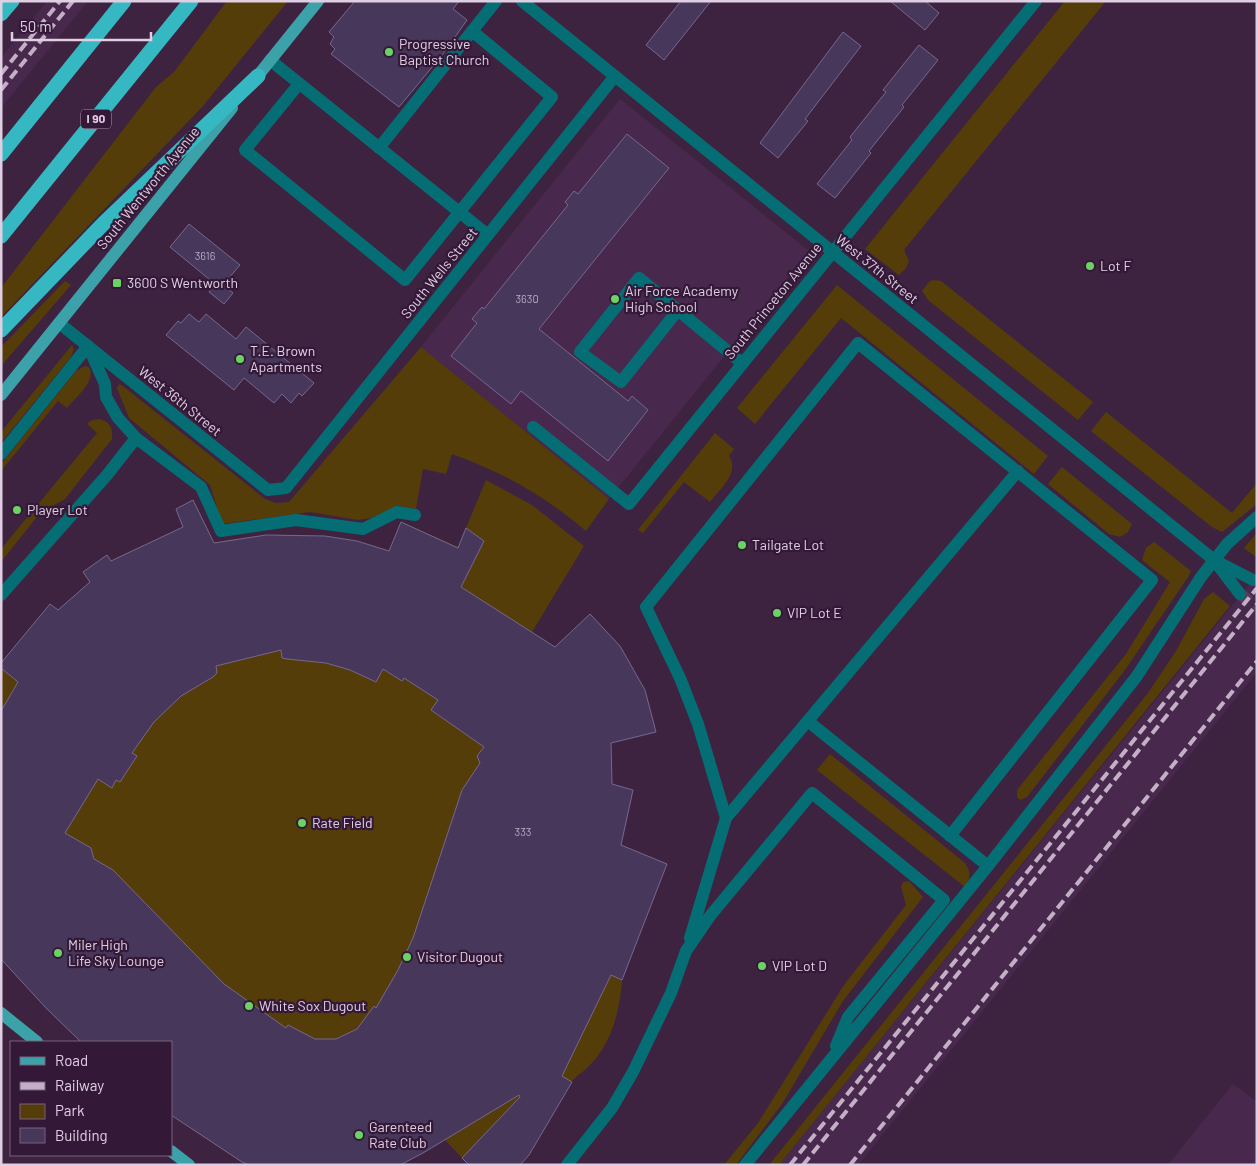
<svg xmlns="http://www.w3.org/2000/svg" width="1258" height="1166" font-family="Barlow,sans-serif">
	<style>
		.built { fill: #48294d }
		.green { fill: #543d08 }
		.building { fill: #46375b; stroke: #77678f; fill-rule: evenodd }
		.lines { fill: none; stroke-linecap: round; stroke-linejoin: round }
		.minor-tunnel { stroke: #563d59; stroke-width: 12; stroke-dasharray: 12 6; stroke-linecap: butt }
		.minor { stroke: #056e75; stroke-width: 12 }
		.major { stroke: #3ca2aa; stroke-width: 12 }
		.highway { stroke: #36b8c2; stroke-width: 15 }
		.rail { stroke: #c3b0c6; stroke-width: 4; stroke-dasharray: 10 5; stroke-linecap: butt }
		.poi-dot { fill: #6ad363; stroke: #331937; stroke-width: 2 }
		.labels { text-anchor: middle; stroke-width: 4.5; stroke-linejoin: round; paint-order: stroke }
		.number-label { font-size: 11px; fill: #baa9c1 }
		.shield { fill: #331937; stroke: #ac98af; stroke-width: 1 }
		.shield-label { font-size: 12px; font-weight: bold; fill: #e0cfe3 }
		.poi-label { font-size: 14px; fill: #e0cfe3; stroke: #331937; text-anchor: start }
		.street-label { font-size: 14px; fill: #e0cfe3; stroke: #331937 }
	</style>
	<rect width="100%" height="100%" fill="#3e2341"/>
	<g class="built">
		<path d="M47 1H88L1 108V58Z"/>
		<path d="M620 99 809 251 609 499 421 347Z"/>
		<path d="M1257 575V672L858 1165H779Z"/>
		<path d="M1233 1084 1257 1102V1165H1168Z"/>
	</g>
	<g class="green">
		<path d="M227 1H288L203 106 1 317V288L156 87 174 72Z"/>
		<path d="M1065 1H1106L904 250 909 261 906 268 899 275 865 249Z"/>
		<path d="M933 280 941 281 1093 402 1078 420 928 300 922 291 929 282Z"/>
		<path d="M65 281 71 285 1 366V347Z"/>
		<path d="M837 285 1048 456 1034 474 841 318 755 424 737 408Z"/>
		<path d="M72 345 74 349 71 357 1 443V432Z"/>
		<path d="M421 347 609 499 586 531C542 494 506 474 452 454L446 474 423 469 416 509 399 506 371 518 358 520 310 512 222 524 210 485 129 418 117 388 119 384 124 387 265 499 276 503 289 502Z"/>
		<path d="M85 366 89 367C97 381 75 398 67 408L58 401 1 471V464L76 371Z"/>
		<path d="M1106 412 1232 513 1257 483V504L1222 532 1212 527 1091 431Z"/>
		<path d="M98 419C110 421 113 428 112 439L65 499 40 513 1 562V549L97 433 87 424 90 421Z"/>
		<path d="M715 433 734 449 729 456C740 473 720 489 710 502L684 482 643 533 638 530Z"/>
		<path d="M1062 467 1132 524 1128 532 1120 537 1109 534 1048 484Z"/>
		<path d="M486 480 532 505 584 546 532 632 555 647 590 614 620 646 645 690 656 732 611 743 612 784 633 790 625 825 603 820 598 836 667 864 622 980C620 1009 612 1042 591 1064 585 1071 577 1075 571 1082 555 1104 543 1132 529 1155L520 1165H469L445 1140 400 1165 242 1162 171 1115V1042H81L46 1008 1 959V663L50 604 73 622 79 617 66 603 90 583 83 572 107 555 123 578 126 576 118 557 183 527 176 509 193 500 214 543C274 530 331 533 389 551L401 522 458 547Z"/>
		<path d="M1257 533V558L1244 548Z"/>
		<path d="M1154 542 1191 571 1188 577 1125 670 1027 797 1020 800 1017 797V790L1126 654 1170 582 1142 560 1146 548Z"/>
		<path d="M1213 592 1230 606 779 1165H769L1148 693 1176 651 1204 599Z"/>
		<path d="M830 754 965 863C971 872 971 878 965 887L817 770Z"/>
		<path d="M909 881 923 897 843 1001 782 1104 736 1165H724L758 1123 844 985 906 905 901 887 903 882Z"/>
	</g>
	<g class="building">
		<path d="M355 1H459L453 9 467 20 443 54 399 107 331 54 335 49 330 44 334 37 329 32Z"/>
		<path d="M681 1H711L664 60 646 45Z"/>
		<path d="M890 1H925L939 13 925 30Z"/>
		<path d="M843 32 861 46 805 119 808 121 778 158 760 143Z"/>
		<path d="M919 45 938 60 902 105 904 107 869 151 871 153 835 198 817 184 852 140 850 137 886 92 883 90Z"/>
		<path d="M627 134 669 168 539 329 628 401 632 396 648 410 608 461 521 391 511 404 451 356 477 323 472 319 482 307 484 309 568 205 565 202 574 191 578 194Z"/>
		<path d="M189 224 240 265 223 285 233 293 224 304 209 292 215 284 170 247Z"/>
		<path d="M189 314 199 322 206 314 236 339 246 327 314 383 302 396 299 393 291 403 282 394 274 403 244 378 234 390 166 335 178 321 181 323Z"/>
		<path d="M193 500 214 543 266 535 325 536 357 541 389 551 401 522 458 548 466 528 484 541 461 587 555 647 590 614 620 646 645 690 656 732 611 743 612 784 633 790 621 845 667 864 622 980 611 975 562 1076 572 1082 529 1155 520 1165H469L462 1158 520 1097 519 1095 423 1153 400 1165H249L242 1162 171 1115V1042H81L46 1008 1 959V711L18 682 1 668V663L50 604 58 610 90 582 83 572 107 555 111 561 183 527 176 509ZM281 650 282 658 287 659 326 663 350 670 376 682 383 669 402 681 404 678 438 700 431 710 484 747 477 756 480 763 462 790 413 938 398 970 376 1008 374 1006 357 1029 336 1039H315L288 1025 286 1028 224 984 113 870 94 859 91 848 65 833 98 779 112 788 116 780 120 782 137 756 132 753 154 722 181 696 213 677 217 673 216 666Z"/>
	</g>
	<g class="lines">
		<path class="minor-tunnel" d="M1240 594 1257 607"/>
		<g class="minor">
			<path d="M522 1 1214 560 1253 580"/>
			<path d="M270 60 488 235"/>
			<path d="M299 84 245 150 405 280 552 97 472 31"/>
			<path d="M379 148 496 1"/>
			<path d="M678 310 621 382 580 352 639 278 742 363"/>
			<path d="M59 323 268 490 286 488 615 76"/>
			<path d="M533 427 629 504 1036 1"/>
			<path d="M1 454 88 346 105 384 106 397 118 418 136 438 201 487 221 531 296 520 363 529 397 512 415 515"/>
			<path d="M1217 564 1240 594"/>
			<path d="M1 595 107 475 136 438"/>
			<path d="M809 722 988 866"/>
			<path d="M726 818 698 724 680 678 646 607 858 343 1152 580 950 836"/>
			<path d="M690 938 726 818 1018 471"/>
			<path d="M567 1165 612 1108 633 1072 671 993 686 951 710 916 812 793 944 900 848 1017 836 1046"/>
			<path d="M745 1165 988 866 1137 676 1201 577 1227 544 1257 517"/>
		</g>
		<g class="major">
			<path d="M252 83 318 1"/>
			<path d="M1 395 232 108"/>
			<path d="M1 1013 37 1042"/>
			<path d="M171 1151 189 1165"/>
		</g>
		<g class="highway">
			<path d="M1 14 12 1"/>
			<path d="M1 154 124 1"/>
			<path d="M1 236 191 1"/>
			<path d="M1 330 104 223 258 76"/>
		</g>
		<g class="rail">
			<path d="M1 74 60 1"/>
			<path d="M1 90 73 1"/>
			<path d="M790 1165 1257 588"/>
			<path d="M803 1165 1257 604"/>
			<path d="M850 1165 1257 661"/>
		</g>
	</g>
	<g class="poi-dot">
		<circle cx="389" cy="52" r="5"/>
		<circle cx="1090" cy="266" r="5"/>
		<rect x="112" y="278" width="10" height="10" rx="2.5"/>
		<circle cx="615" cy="299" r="5"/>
		<circle cx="240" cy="359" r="5"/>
		<circle cx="17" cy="510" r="5"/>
		<circle cx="742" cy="545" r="5"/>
		<circle cx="777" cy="613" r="5"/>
		<circle cx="302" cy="823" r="5"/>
		<circle cx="58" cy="953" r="5"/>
		<circle cx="407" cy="957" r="5"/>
		<circle cx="762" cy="966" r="5"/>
		<circle cx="249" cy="1006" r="5"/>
		<circle cx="359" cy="1135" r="5"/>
	</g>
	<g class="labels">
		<g class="number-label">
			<text x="205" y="260">3616</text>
			<text x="527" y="303">3630</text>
			<text x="523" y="836">333</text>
		</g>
		<rect class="shield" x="81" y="109.5" width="30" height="19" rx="4"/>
		<g class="shield-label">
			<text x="96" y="123">I 90</text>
		</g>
		<g class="poi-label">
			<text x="399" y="49">Progressive<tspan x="399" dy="16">Baptist Church</tspan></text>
			<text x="1100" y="271">Lot F</text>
			<text x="127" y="288">3600 S Wentworth</text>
			<text x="625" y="296">Air Force Academy<tspan x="625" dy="16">High School</tspan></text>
			<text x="250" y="356">T.E. Brown<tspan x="250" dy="16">Apartments</tspan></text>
			<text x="27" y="515">Player Lot</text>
			<text x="752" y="550">Tailgate Lot</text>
			<text x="787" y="618">VIP Lot E</text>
			<text x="312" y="828">Rate Field</text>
			<text x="68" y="950">Miler High<tspan x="68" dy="16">Life Sky Lounge</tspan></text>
			<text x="417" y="962">Visitor Dugout</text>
			<text x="772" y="971">VIP Lot D</text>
			<text x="259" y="1011">White Sox Dugout</text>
			<text x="369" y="1132">Garenteed<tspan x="369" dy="16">Rate Club</tspan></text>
		</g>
		<g class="street-label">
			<text transform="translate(148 188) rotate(-51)" y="5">South Wentworth Avenue</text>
			<text transform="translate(877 269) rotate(39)" y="5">West 37th Street</text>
			<text transform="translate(439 273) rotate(-51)" y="5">South Wells Street</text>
			<text transform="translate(773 301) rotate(-51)" y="5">South Princeton Avenue</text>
			<text transform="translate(180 401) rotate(39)" y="5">West 36th Street</text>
		</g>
	</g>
	<rect width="1258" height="1166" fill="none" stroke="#e0cfe3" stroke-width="5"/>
	<rect x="10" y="1041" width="162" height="115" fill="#331937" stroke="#78627c"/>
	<rect x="20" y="1057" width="25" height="8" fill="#3ca2aa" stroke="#78627c"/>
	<text x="55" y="1066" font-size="15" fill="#e0cfe3">Road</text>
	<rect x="20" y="1082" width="25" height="8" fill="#c3b0c6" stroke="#78627c"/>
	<text x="55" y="1091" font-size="15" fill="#e0cfe3">Railway</text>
	<rect x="20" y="1104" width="25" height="15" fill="#543d08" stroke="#78627c"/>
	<text x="55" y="1116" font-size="15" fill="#e0cfe3">Park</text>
	<rect x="20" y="1128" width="25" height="15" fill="#46375b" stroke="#78627c"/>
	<text x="55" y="1141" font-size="15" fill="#e0cfe3">Building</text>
	<path d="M12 32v8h139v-8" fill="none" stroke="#e0cfe3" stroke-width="2.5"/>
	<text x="20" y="32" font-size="15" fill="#e0cfe3" stroke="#331937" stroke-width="4" paint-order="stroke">50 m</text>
</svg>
